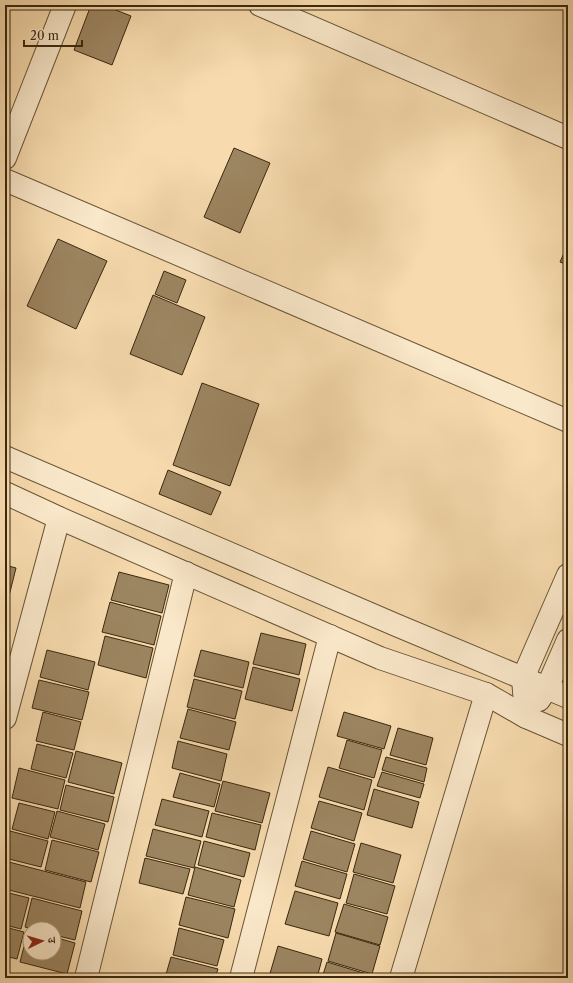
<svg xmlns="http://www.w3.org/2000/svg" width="573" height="983" font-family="'Libre Caslon Text','Noto Serif Devanagari',serif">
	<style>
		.building { fill: #9c8561; stroke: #3a280e }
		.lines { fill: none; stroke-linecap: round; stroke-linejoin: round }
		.minor-casing { stroke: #695536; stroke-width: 24 }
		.minor { stroke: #fae8ca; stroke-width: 22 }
	</style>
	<rect width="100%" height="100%" fill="#f7dbae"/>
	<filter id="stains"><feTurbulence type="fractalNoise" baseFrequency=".005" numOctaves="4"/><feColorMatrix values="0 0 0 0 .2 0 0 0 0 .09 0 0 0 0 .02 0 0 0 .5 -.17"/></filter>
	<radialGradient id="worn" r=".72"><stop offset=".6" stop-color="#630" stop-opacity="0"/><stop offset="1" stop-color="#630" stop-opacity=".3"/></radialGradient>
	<g class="building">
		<path d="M91 5H103L131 16 112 65 74 50Z"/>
		<path d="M234 148 270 163 240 233 204 217Z"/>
		<path d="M58 239 107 261 76 329 27 306Z"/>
		<path d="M568 244V265L560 262Z"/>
		<path d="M164 271 186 280 177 303 155 294Z"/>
		<path d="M153 295 205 317 182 375 130 354Z"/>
		<path d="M202 383 259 404 230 486 173 465Z"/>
		<path d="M168 470 221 492 211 515 159 494Z"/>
		<path d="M5 565 16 568 9 596 5 595Z"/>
		<path d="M119 572 169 585 162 613 111 600Z"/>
		<path d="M110 602 161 616 154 645 102 632Z"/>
		<path d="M261 633 306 644 299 675 253 664Z"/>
		<path d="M105 636 153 648 146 678 98 665Z"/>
		<path d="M47 650 95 662 88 690 40 677Z"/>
		<path d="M201 650 249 662 243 688 194 676Z"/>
		<path d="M253 667 300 679 292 711 245 699Z"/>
		<path d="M194 679 242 691 235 719 187 707Z"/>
		<path d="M39 680 89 692 82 720 32 708Z"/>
		<path d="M188 709 236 722 229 750 180 738Z"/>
		<path d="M43 712 81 722 74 750 36 741Z"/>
		<path d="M344 712 391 726 384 749 337 736Z"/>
		<path d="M398 728 433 738 426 765 390 755Z"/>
		<path d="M347 740 382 750 374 778 339 768Z"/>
		<path d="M178 741 227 754 221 781 172 768Z"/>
		<path d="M37 744 73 753 66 778 31 769Z"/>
		<path d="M76 751 122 763 114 794 68 782Z"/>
		<path d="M386 757 427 768 424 782 382 770Z"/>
		<path d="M328 767 372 780 364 810 319 797Z"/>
		<path d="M19 768 65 780 58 809 12 798Z"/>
		<path d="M382 772 424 784 420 798 377 786Z"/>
		<path d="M180 773 220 784 214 807 173 797Z"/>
		<path d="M223 781 270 793 262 823 215 811Z"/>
		<path d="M66 785 114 797 108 822 60 810Z"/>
		<path d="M374 789 419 802 412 828 367 815Z"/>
		<path d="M162 799 209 811 202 837 155 825Z"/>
		<path d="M319 801 362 813 354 841 311 828Z"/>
		<path d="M19 803 55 812 48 839 12 829Z"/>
		<path d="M57 811 105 824 98 850 50 837Z"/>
		<path d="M212 813 261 825 255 850 206 837Z"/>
		<path d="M153 829 201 841 194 868 146 856Z"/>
		<path d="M10 831 48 841 41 867 5 858V851Z"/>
		<path d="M311 831 355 844 347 872 303 859Z"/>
		<path d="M52 840 99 852 91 882 45 870Z"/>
		<path d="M204 841 250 853 244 877 198 865Z"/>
		<path d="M361 843 401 855 393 883 353 872Z"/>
		<path d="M145 858 190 869 183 894 139 883Z"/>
		<path d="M5 861 86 882 80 908 5 889Z"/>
		<path d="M302 861 347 874 340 899 295 886Z"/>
		<path d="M195 867 241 880 234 907 188 895Z"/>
		<path d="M354 874 395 886 387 914 346 903Z"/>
		<path d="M295 891 338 903 329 936 285 924Z"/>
		<path d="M5 892 29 898 21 929 5 925Z"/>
		<path d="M186 897 235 909 228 938 179 925Z"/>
		<path d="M32 898 82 911 75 940 54 935V929H31L25 927Z"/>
		<path d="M344 904 388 917 380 945 335 932Z"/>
		<path d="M5 927 24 932 17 959 5 956Z"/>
		<path d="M179 928 224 940 217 966 173 955Z"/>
		<path d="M28 931H30V953H54V937L75 943 67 974 20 962Z"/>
		<path d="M336 933 380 946 372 974 328 961Z"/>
		<path d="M278 946 322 959 317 978H273L269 977Z"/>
		<path d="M171 957 218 969 215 978H165Z"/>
		<path d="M327 962 370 975 369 978H322Z"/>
	</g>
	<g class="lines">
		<defs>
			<g id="minor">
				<path d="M260 5 568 138"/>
				<path d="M5 158 65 5"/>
				<path d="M5 180 568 421"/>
				<path d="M5 457 396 625 568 697"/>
				<path d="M5 493 59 518 380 658 486 694 526 717 568 735"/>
				<path d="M539 700 547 688 568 640"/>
				<path d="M526 717 523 678 568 575"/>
				<path d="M5 718 59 518"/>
				<path d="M86 978 186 573"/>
				<path d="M241 978 330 636"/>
				<path d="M401 978 486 694"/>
			</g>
		</defs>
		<use href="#minor" class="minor-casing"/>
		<use href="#minor" class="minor"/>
	</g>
	<rect width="573" height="983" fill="none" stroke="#f7dbae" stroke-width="20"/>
	<rect x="6" y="6" width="561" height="971" fill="none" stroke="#3a280e" stroke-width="2"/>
	<rect x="10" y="10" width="553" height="963" fill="none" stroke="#3a280e"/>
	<g transform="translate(42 941) rotate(85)"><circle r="19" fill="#fae8ca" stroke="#ad9b7f"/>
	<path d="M0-3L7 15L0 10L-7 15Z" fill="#8f2418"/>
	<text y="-6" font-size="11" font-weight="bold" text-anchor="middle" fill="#3a280e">उ</text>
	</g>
	<path d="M24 40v6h58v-6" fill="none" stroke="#3a280e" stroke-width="2"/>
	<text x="30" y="40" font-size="12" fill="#3a280e" stroke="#fae8ca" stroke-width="3" paint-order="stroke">20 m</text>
	<rect width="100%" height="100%" filter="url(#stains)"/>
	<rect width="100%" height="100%" fill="url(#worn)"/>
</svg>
